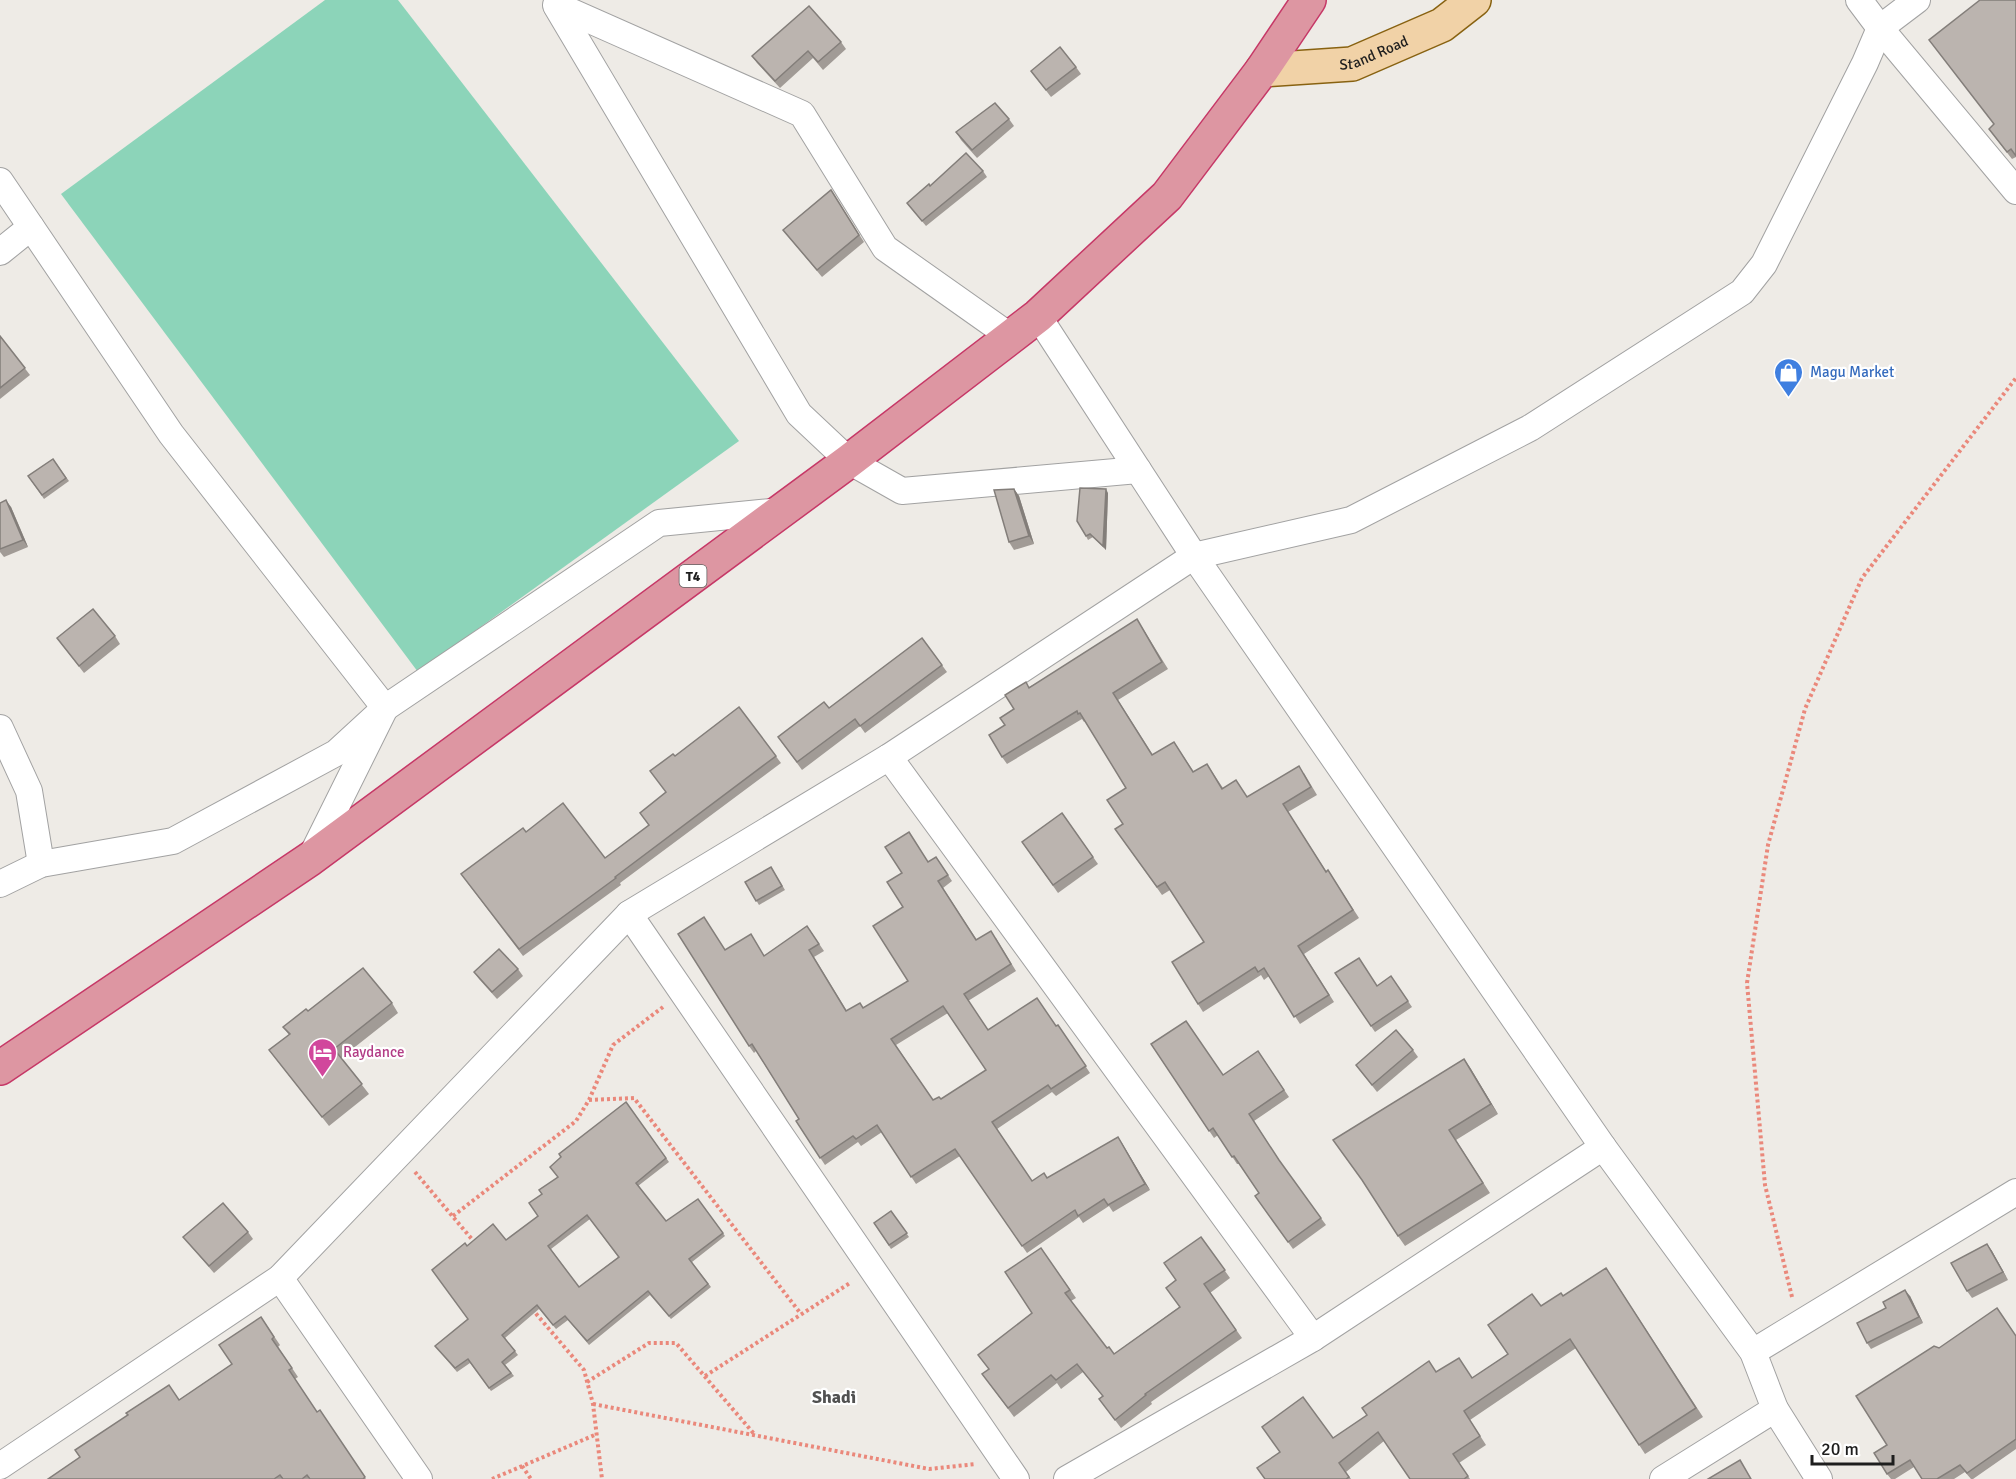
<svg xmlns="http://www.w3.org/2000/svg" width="2016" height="1479" font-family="Signika,sans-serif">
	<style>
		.pitch { fill: #8cd4b9 }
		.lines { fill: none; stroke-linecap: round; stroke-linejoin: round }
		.minor-casing { stroke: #a2a2a2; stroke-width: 28 }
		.major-casing { stroke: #886211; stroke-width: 36 }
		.highway-casing { stroke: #c63867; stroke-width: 36 }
		.path { stroke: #ea887b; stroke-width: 4; stroke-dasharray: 3 3; stroke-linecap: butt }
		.minor { stroke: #fff; stroke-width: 26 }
		.major { stroke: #f1d2a7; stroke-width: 33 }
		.highway { stroke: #dd96a2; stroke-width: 33 }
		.wall { fill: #a19b96; fill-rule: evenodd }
		.shaded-wall { fill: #837e7a }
		.building { fill: #bbb4af; stroke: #837e7a; stroke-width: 1.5; fill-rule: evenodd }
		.labels { text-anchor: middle; stroke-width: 4.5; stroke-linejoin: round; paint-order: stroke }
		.shield { fill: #fff; stroke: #626262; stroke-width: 1.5 }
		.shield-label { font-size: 14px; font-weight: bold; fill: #1e1e1e }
		.street-label { font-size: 15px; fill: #1e1e1e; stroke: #fff }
		.shop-label { font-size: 15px; fill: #366cbe; stroke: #fff; text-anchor: start }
		.hotel-label { font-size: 15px; fill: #b23c85; stroke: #fff; text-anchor: start }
		.quarter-label { font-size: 18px; font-weight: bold; fill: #515151; stroke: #fff }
	</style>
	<rect width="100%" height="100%" fill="#eeebe6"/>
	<path class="pitch" d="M325 0H398L739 441 418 672 61 194Z"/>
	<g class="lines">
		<defs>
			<g id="minor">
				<path d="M1859 0 1880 28 2016 191"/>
				<path d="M556 5 802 114 885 248 1011 337"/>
				<path d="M557 7 799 414 849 461 902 491 1138 470"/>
				<path d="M0 181 171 434 385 708 311 857"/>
				<path d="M0 252 31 227"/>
				<path d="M1038 316 1194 556 1603 1147 1753 1352 1775 1409 1819 1479"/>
				<path d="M0 728 29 791 41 864"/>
				<path d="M889 757 1313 1338"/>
				<path d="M0 884 41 864 173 841 336 753 385 708 659 523 781 511"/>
				<path d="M629 914 1016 1479"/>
				<path d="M280 1278 419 1479"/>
				<path d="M1753 1352 2016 1192"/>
				<path d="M0 1466 280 1278 629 914 889 757 1194 556 1351 520 1530 428 1742 292 1764 264 1865 63 1880 28 1917 0"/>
				<path d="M1067 1479 1313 1338 1603 1147"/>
				<path d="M1663 1479 1775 1409"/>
			</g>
			<g id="major">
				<path id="s1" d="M1262 70 1352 64 1442 25 1474 0"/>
			</g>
			<path id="highway" d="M0 1068 310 859 849 461 1038 316 1167 196 1262 70 1309 0"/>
		</defs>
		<use href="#minor" class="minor-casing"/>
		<use href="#major" class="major-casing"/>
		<use href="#highway" class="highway-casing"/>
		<g class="path">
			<path d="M589 1100 634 1098 801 1314"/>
			<path d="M415 1172 476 1244"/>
			<path d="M453 1216 576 1121 589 1100 613 1045 663 1007"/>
			<path d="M1792 1297 1765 1185 1747 983 1768 845 1805 709 1862 578 2016 378"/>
			<path d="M532 1309 584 1370 593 1404 602 1479"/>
			<path d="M705 1376 850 1283"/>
			<path d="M587 1382 649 1343H676L755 1435"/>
			<path d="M593 1404 929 1469 976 1464"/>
			<path d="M522 1466 531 1479"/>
			<path d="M492 1479 597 1434"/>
		</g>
		<use href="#minor" class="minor"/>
		<use href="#major" class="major"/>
		<use href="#highway" class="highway"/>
	</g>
	<g class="wall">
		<path d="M1980 0 2016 157 2012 159 1994 136V125Z"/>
		<path d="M841 42 846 49 823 70 813 58 780 88 757 63 752 56Z"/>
		<path d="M1076 67 1081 74 1051 97 1031 71Z"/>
		<path d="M1009 119 1014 126 977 158 961 140 956 132Z"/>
		<path d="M983 171 987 177 926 226 907 203 930 186Z"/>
		<path d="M831 190 864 242 822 277 783 230Z"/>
		<path d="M0 336 30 375 0 399Z"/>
		<path d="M53 459 69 481 44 499 28 476Z"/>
		<path d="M1014 489 1019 496 1034 544 1014 550 1009 542Z"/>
		<path d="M1108 493 1106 550 1093 537 1088 540 1086 536Z"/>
		<path d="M0 503 11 507 28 547 4 557 0 552Z"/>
		<path d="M1142 627 1168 669 1118 700 1153 755 1174 742 1194 772 1207 764 1223 788 1247 797 1304 773 1317 795 1288 812 1326 871 1328 870 1359 918 1304 954 1334 1002 1300 1024 1269 976 1264 980 1261 975 1203 1012 1198 1004 1204 942 1170 890 1162 895 1115 829 1123 824 1126 788 1085 721 1084 722 1082 719 1007 764 1002 757 1005 725 1014 709 1029 687Z"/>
		<path d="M115 636 120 644 84 673 57 638Z"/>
		<path d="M922 638 947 672 865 733 860 726 802 770 778 737 829 708Z"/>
		<path d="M739 707 781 763 620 883 621 885 523 956 466 881 526 832 605 858 649 825 666 793 675 756Z"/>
		<path d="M1062 813 1098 864 1058 893 1022 842Z"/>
		<path d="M936 857 952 881 943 888 977 940 996 938 1016 971 968 1001 988 1030 1056 1026 1058 1025 1090 1073 1056 1096 1052 1092 997 1129 1032 1181 1047 1178 1118 1137 1150 1190 1113 1212 1109 1206 1083 1223 1079 1217 1027 1253 960 1156 916 1184 882 1132 861 1146 858 1142 825 1165 796 1121 799 1119 756 1051 754 1053 749 1046 726 950 765 955 807 926 824 951 814 957 847 1011 864 1008 908 981 903 907 929 862ZM948 1013 986 1070 941 1099 933 1100 896 1045Z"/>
		<path d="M771 867 785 890 759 905 745 882Z"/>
		<path d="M518 969 523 976 497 999 479 979 474 972Z"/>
		<path d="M1335 973 1377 986 1391 976 1412 1007 1375 1032Z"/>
		<path d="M392 1003 398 1013 341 1058 369 1094 329 1126 269 1050 289 1035 283 1027 308 1011Z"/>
		<path d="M1151 1044 1223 1075 1258 1051 1289 1097 1254 1121 1282 1165 1326 1225 1293 1249 1255 1196 1259 1193 1239 1164H1237L1218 1135 1214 1138Z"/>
		<path d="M1413 1050 1418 1057 1377 1092 1356 1065Z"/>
		<path d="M1464 1059 1498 1114 1456 1140 1490 1193 1405 1246 1398 1236Z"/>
		<path d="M626 1102 669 1162 638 1186 666 1221 698 1199 725 1236 692 1262 711 1287 671 1319 650 1295 589 1345 568 1320 556 1329 539 1309 505 1338 518 1355 505 1365 514 1376 491 1391 470 1363 457 1372 435 1346 468 1319 467 1246 506 1240 538 1216 542 1194ZM590 1219 618 1257 579 1287 551 1249Z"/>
		<path d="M891 1211 909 1237 891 1249 874 1223Z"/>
		<path d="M248 1232 253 1239 214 1273 183 1237Z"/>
		<path d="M1201 1237 1230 1278 1210 1293 1242 1338 1151 1402 1152 1404 1121 1428 1099 1399 1103 1397 1083 1372 1061 1389 1057 1383 1014 1417 988 1382V1369L1032 1313 1041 1248 1076 1298 1071 1301 1107 1348 1114 1354 1179 1307 1176 1280Z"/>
		<path d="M1987 1244 1992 1251 2008 1280 1972 1298 1967 1291Z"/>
		<path d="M1612 1277 1703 1417 1645 1454 1576 1348 1470 1420 1486 1445 1459 1463 1470 1479H1410L1384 1441 1346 1472 1351 1479H1265L1333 1438 1437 1372 1472 1378 1508 1354 1541 1306 1563 1296Z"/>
		<path d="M1910 1296 1923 1323 1871 1349 1867 1343Z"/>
		<path d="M261 1317 280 1345 278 1347 298 1377 295 1379 317 1412 366 1479H48L179 1400 232 1364Z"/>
		<path d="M2016 1336V1449L1973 1479H1971L1965 1472 1954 1479H1922L1914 1467 1895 1479H1891L1887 1474V1445L1939 1348Z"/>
	</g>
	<g class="shaded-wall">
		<path d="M1014 489 1019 496 1034 544 1029 536Z"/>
		<path d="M1106 489 1108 493 1106 550 1103 546Z"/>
		<path d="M6 500 11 507 28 547 23 540Z"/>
		<path d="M1464 1059 1471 1069 1498 1114 1491 1104Z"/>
		<path d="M1118 1137 1122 1143 1150 1190 1145 1184Z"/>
		<path d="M1987 1244 1992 1251 2008 1280 2003 1272Z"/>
		<path d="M1905 1290 1910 1296 1923 1323 1919 1317Z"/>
	</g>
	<g class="building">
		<path d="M1980 0H2016V156L2011 149 2007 152 1989 129 1994 124 1929 40Z"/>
		<path d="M809 6 841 42 818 62 808 51 775 81 752 56Z"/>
		<path d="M1060 47 1076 67 1046 90 1031 71Z"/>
		<path d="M995 103 1009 119 972 150 956 132Z"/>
		<path d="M966 153 983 171 922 221 907 203 929 184 930 186Z"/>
		<path d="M831 190 859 235 817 270 783 230Z"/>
		<path d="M0 336 25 368 0 388Z"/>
		<path d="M53 459 66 478 42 495 28 476Z"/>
		<path d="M1080 488 1106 489 1103 546 1090 534 1086 536 1077 521Z"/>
		<path d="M1014 489 1029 536 1009 542 994 490Z"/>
		<path d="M6 500 23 540 0 549V503Z"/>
		<path d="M93 609 115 636 79 666 57 638Z"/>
		<path d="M1137 619 1162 662 1113 693 1152 755 1174 742 1193 772 1207 764 1222 789 1236 780 1247 797 1299 766 1311 787 1283 804 1326 872 1328 870 1353 910 1298 946 1329 995 1294 1017 1264 968 1258 972 1255 967 1198 1004 1172 962 1204 942 1165 882 1157 887 1115 829 1123 824 1107 800 1126 788 1080 713 1078 714 1077 711 1002 757 989 735 1005 725 1000 718 1014 709 1005 695 1026 682 1029 688Z"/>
		<path d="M922 638 942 665 860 726 855 719 797 762 778 737 824 702 829 708Z"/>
		<path d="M739 707 776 756 615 877 616 878 519 949 461 874 523 828 526 832 563 803 605 858 649 825 640 813 666 792 650 771 673 754 675 756Z"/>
		<path d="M1062 813 1093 857 1053 885 1022 842Z"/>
		<path d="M909 832 928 862 936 857 948 875 938 881 976 940 991 931 1011 964 964 994 988 1030 1037 998 1056 1026 1058 1025 1086 1066 1051 1089 1048 1085 992 1122 1032 1181 1044 1173 1047 1178 1118 1137 1145 1184 1108 1205 1104 1199 1078 1216 1075 1210 1022 1246 955 1149 911 1177 877 1125 856 1139 853 1136 820 1158 796 1121 799 1119 752 1044 749 1046 678 934 704 917 725 950 751 934 764 956 807 926 819 944 809 950 846 1011 860 1003 863 1008 908 981 873 926 903 907 887 882 902 873 885 847ZM943 1006 986 1070 941 1099 939 1097 933 1100 891 1039Z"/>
		<path d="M771 867 782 886 756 901 745 882Z"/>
		<path d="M499 949 518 969 492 992 474 972Z"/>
		<path d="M1359 958 1377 986 1391 976 1408 1001 1371 1026 1335 973Z"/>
		<path d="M363 968 392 1003 334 1049 362 1084 322 1117 269 1050 290 1034 283 1027 306 1009 308 1011Z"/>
		<path d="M1186 1021 1223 1075 1258 1051 1284 1090 1249 1114 1279 1160 1321 1218 1288 1242 1255 1196 1259 1193 1234 1156 1232 1157 1213 1128 1209 1131 1151 1044Z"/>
		<path d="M1396 1030 1413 1050 1372 1085 1356 1065Z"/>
		<path d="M1464 1059 1491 1104 1449 1130 1483 1183 1398 1236 1362 1180 1333 1140Z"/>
		<path d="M626 1102 666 1158 636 1183 666 1221 698 1199 723 1233 689 1259 708 1284 669 1316 648 1291 587 1341 565 1316 553 1325 537 1305 502 1335 515 1351 502 1362 511 1373 489 1388 468 1359 455 1368 435 1346 468 1319 432 1270 465 1243 467 1246 493 1224 506 1240 538 1216 529 1203 542 1194 539 1190 558 1177 550 1167 561 1157 559 1154ZM587 1215 619 1257 579 1287 548 1246Z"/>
		<path d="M223 1203 248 1232 209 1266 183 1237Z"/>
		<path d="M891 1211 907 1233 889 1245 874 1223Z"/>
		<path d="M1201 1237 1225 1270 1204 1284 1236 1330 1145 1394 1146 1395 1115 1420 1099 1399 1103 1396 1077 1364 1056 1380 1051 1375 1008 1408 982 1374 989 1369 978 1355 1032 1313 1005 1272 1041 1248 1070 1290 1065 1293 1107 1348 1109 1347 1114 1354 1180 1307 1166 1288 1176 1280 1164 1263Z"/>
		<path d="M1987 1244 2003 1272 1967 1291 1951 1263Z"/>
		<path d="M1606 1268 1696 1408 1639 1445 1570 1339 1464 1411 1480 1436 1453 1454 1468 1476 1464 1479H1410L1378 1432 1339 1463 1349 1477 1346 1479H1265L1257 1468 1280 1452 1262 1427 1303 1397 1333 1438 1367 1415 1362 1408 1429 1361 1436 1372 1459 1358 1472 1378 1508 1354 1488 1325 1532 1294 1541 1306 1561 1293 1563 1296Z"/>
		<path d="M1905 1290 1919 1317 1867 1343 1857 1323 1886 1308 1883 1302Z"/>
		<path d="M1997 1308 2016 1336V1439L1967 1473 1960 1465 1937 1479H1922L1910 1460 1887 1474 1874 1453 1887 1445 1856 1396 1934 1346 1939 1348Z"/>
		<path d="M261 1317 274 1337 272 1339 292 1368 289 1370 317 1412 320 1410 365 1477 363 1479H310L307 1475 302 1479H283L280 1475 274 1479H48L80 1457 75 1450 128 1415 126 1413 169 1385 179 1400 232 1364 219 1345Z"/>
		<path d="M1740 1460 1751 1479H1708Z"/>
	</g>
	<defs>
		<symbol id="shop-pin" viewBox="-11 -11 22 30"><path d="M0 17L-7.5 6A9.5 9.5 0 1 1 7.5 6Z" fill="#3f7fe0" stroke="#fff"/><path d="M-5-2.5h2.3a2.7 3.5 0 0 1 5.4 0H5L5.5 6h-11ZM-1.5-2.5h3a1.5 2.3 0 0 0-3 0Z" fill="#fff"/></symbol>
		<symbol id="hotel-pin" viewBox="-11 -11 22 30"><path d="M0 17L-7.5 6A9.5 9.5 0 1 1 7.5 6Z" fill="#d1479c" stroke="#fff"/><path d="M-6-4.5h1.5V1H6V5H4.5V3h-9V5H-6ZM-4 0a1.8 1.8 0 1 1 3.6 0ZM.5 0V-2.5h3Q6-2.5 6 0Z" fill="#fff"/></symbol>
	</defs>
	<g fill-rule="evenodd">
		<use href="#shop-pin" x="1772" y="356" width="33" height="45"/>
		<use href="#hotel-pin" x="306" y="1036" width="33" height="45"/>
	</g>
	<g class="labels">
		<rect class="shield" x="679.5" y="565" width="27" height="22" rx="4.5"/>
		<g class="shield-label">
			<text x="693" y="581">T4</text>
		</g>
		<g class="street-label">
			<text dy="5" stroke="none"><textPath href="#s1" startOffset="114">Stand Road</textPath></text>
		</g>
		<g class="shop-label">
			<text x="1810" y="377">Magu Market</text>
		</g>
		<g class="hotel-label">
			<text x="343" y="1057">Raydance</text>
		</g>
		<g class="quarter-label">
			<text x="834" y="1403">Shadi</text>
		</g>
	</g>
	<path d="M1812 1455v9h81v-9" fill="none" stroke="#1e1e1e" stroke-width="3"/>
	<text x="1821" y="1455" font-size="18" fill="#1e1e1e" stroke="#ffffff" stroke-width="4.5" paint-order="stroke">20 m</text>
</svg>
